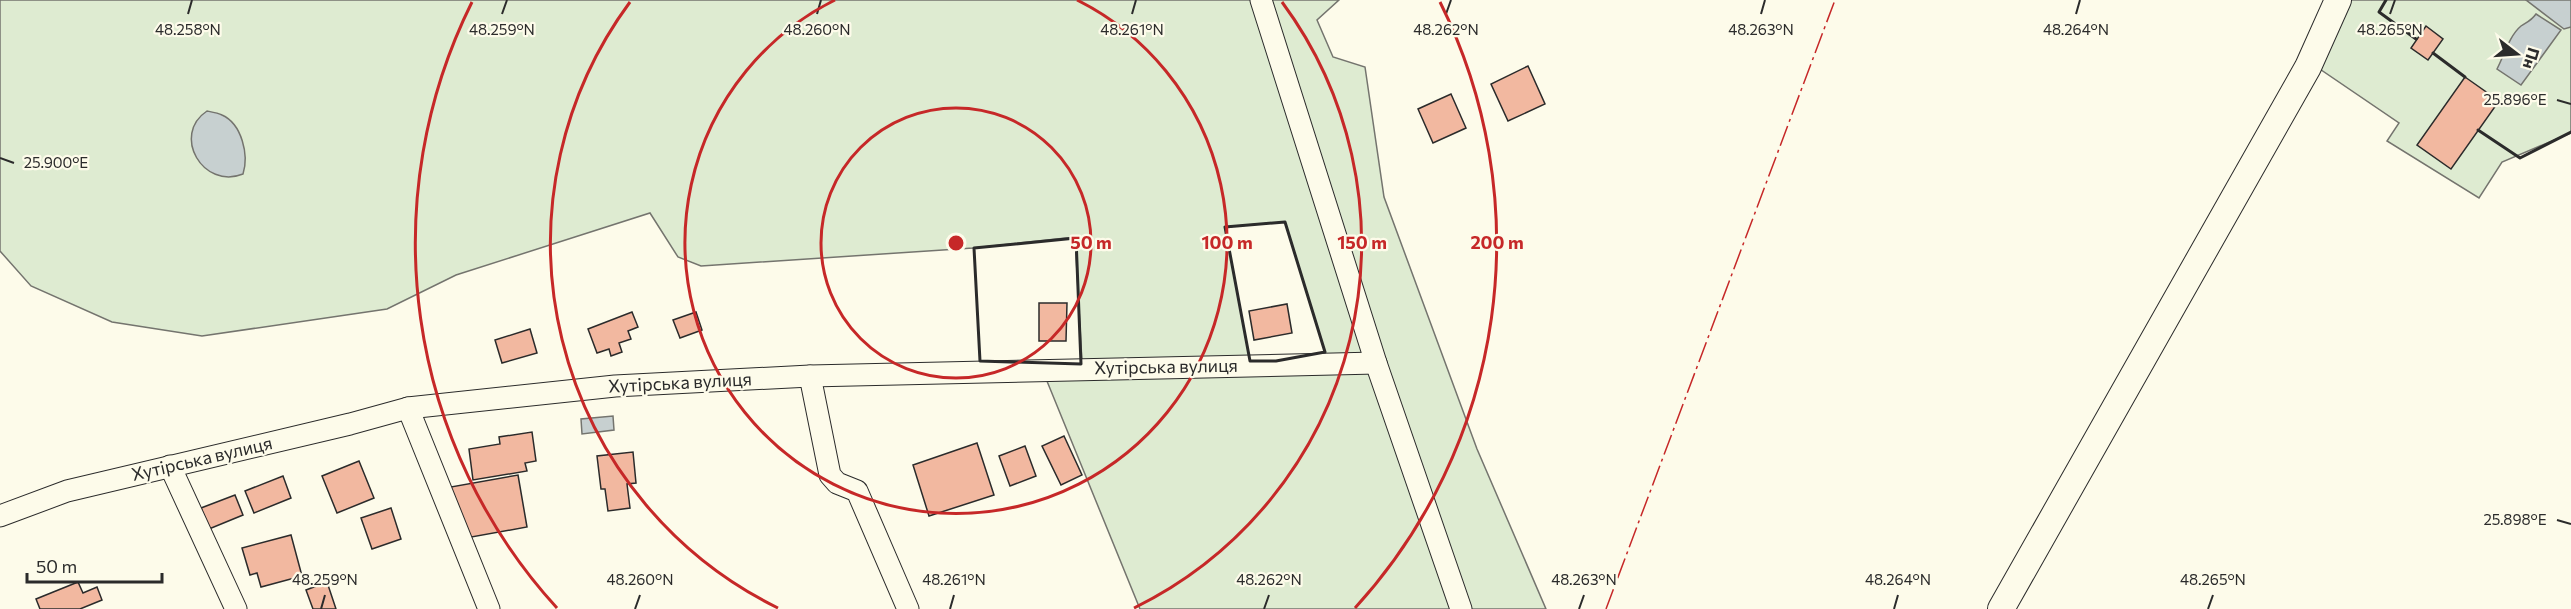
<svg xmlns="http://www.w3.org/2000/svg" width="2571" height="609" font-family="Commissioner,sans-serif">
	<style>
		.green { fill: #deebd1; stroke: #74746e; stroke-width: 1.5; fill-rule: evenodd }
		.water { fill: #c7d0d0; stroke: #74746e; stroke-width: 1.5 }
		.building { fill: #f2b8a0; stroke: #2b2b2b; stroke-width: 1.5 }
		.lines { fill: none; stroke-linecap: round; stroke-linejoin: round }
		.minor-casing { stroke: #2b2b2b; stroke-width: 23 }
		.major-casing { stroke: #2b2b2b; stroke-width: 28 }
		.minor { stroke: #fdfbea; stroke-width: 21 }
		.major { stroke: #fdfbea; stroke-width: 26 }
		.wall { stroke: #2b2b2b; stroke-width: 3 }
		.power { stroke: #c62828; stroke-width: 1.5; stroke-dasharray: 21 4.5 3 4.5; stroke-linecap: butt }
		.ticks { fill: none; stroke: #2b2b2b; stroke-width: 2 }
		.ring { fill: none; stroke: #c62828; stroke-width: 3 }
		.labels { text-anchor: middle; stroke-width: 4.5; stroke-linejoin: round; paint-order: stroke }
		.street-label { font-size: 18px; fill: #2b2b2b; stroke: #fdfbea }
		.ticks-label { font-size: 15px; text-anchor: middle; fill: #2b2b2b; stroke: #fdfbea; stroke-width: 4.5; stroke-linejoin: round; paint-order: stroke }
		.centre { fill: #c62828; stroke: #fdfbea; stroke-width: 3 }
		.ring-label { font-size: 18px; text-anchor: middle; font-weight: bold; fill: #c62828; stroke: #fdfbea; stroke-width: 4.5; stroke-linejoin: round; paint-order: stroke }
	</style>
	<rect width="100%" height="100%" fill="#fdfbea"/>
	<g class="green">
		<path d="M0 0H1339L1317 20 1333 57 1365 67 1384 197 1477 449 1546 609H1140L1040 364 1082 362 1075 237 973 248 701 266 678 257 650 213 456 275 387 309 202 336 112 322 31 286 0 251ZM1285 222 1325 352 1276 361H1250L1225 227Z"/>
		<path d="M2339 0H2571V133L2502 162 2479 198 2387 141 2399 123 2311 63Z"/>
	</g>
	<g class="water">
		<path d="M2526 0H2571V27L2564 29Z"/>
		<path d="M2536 14 2561 30 2521 85 2497 69C2504 56 2509 36 2521 26 2527 22 2531 21 2536 14Z"/>
		<path d="M207 111C212 112 218 113 222 115 242 124 249 155 243 174 203 190 171 135 207 111Z"/>
		<path d="M613 416 614 430 582 434 581 419Z"/>
	</g>
	<g class="building">
		<path d="M2426 26 2443 39 2428 60 2411 48Z"/>
		<path d="M1528 66 1545 104 1508 121 1491 84Z"/>
		<path d="M2465 77 2499 101 2451 169 2417 145Z"/>
		<path d="M1451 94 1466 128 1433 143 1418 109Z"/>
		<path d="M1039 303H1067L1066 341H1039Z"/>
		<path d="M1287 304 1292 333 1254 340 1249 311Z"/>
		<path d="M632 312 638 327 628 331 631 339 619 343 622 352 611 356 609 349 597 353 588 329Z"/>
		<path d="M696 312 702 330 680 338 673 320Z"/>
		<path d="M530 329 537 353 502 363 495 340Z"/>
		<path d="M532 432 536 461 525 463 527 471 473 480 469 449 500 444 499 437Z"/>
		<path d="M1064 436 1082 475 1061 485 1042 446Z"/>
		<path d="M977 443 994 495 929 516 913 465Z"/>
		<path d="M1025 446 1036 476 1010 486 999 456Z"/>
		<path d="M633 452 636 483 627 484 630 508 608 511 605 489H601L597 456Z"/>
		<path d="M359 461 374 498 337 513 322 476Z"/>
		<path d="M518 475 527 527 455 540 445 488Z"/>
		<path d="M283 476 291 498 254 513 245 491Z"/>
		<path d="M235 495 243 515 209 529 201 508Z"/>
		<path d="M391 508 401 539 372 549 361 518Z"/>
		<path d="M291 535 302 576 261 587 257 573 250 575 242 548Z"/>
		<path d="M78 582 83 593 97 587 102 600 80 609H40L36 599Z"/>
		<path d="M327 582 336 609H313L306 590Z"/>
	</g>
	<g class="lines">
		<defs>
			<g id="minor">
				<path d="M1261 0 1376 363 1461 609"/>
				<path d="M810 376 830 475 837 483 857 491 908 609"/>
				<path d="M408 408 489 609"/>
				<path d="M170 466 236 609"/>
				<path d="M0 516 67 491 350 424 408 408 615 386 810 376 1376 363"/>
			</g>
			<path id="major" d="M2001 609 2308 67 2338 0"/>
		</defs>
		<use href="#minor" class="minor-casing"/>
		<use href="#major" class="major-casing"/>
		<use href="#minor" class="minor"/>
		<use href="#major" class="major"/>
		<g class="wall">
			<path d="M2386 0 2379 12 2416 39"/>
			<path d="M2433 53 2465 77"/>
			<path d="M2478 130 2520 158 2571 132"/>
			<path d="M1285 222 1325 352 1276 361H1250L1225 227Z"/>
			<path d="M1076 238 1081 364 980 361 974 248Z"/>
		</g>
		<path class="power" d="M1606 609 1835 0"/>
	</g>
	<path class="ticks" d="M188 14 192 0M502 14 507 0M817 14 821 0M1132 14 1136 0M1446 14 1451 0M1761 14 1765 0M2076 14 2080 0M2390 14 2395 0M2557 100 2571 104M0 158 14 163M2557 520 2571 524M321 609 325 595M635 609 640 595M950 609 954 595M1264 609 1269 595M1579 609 1584 595M1894 609 1898 595M2208 609 2213 595"/>
	<g class="ring">
		<circle cx="956" cy="243" r="135"/>
		<path d="M1077 0A271 271 0 1 1 835 0"/>
		<path d="M778 608A406 406 0 0 1 630 2M1282 2A406 406 0 0 1 1134 608"/>
		<path d="M557 608A541 541 0 0 1 472 2M1440 2A541 541 0 0 1 1355 608"/>
	</g>
	<g class="labels">
		<g class="street-label">
			<text transform="translate(1166 367) rotate(-1)" y="6">Хутірська вулиця</text>
			<text transform="translate(680 383) rotate(-3)" y="6">Хутірська вулиця</text>
			<text transform="translate(202 459) rotate(-13)" y="6">Хутірська вулиця</text>
		</g>
	</g>
	<g class="ticks-label">
		<text x="188" y="35">48.258°N</text>
		<text x="502" y="35">48.259°N</text>
		<text x="817" y="35">48.260°N</text>
		<text x="1132" y="35">48.261°N</text>
		<text x="1446" y="35">48.262°N</text>
		<text x="1761" y="35">48.263°N</text>
		<text x="2076" y="35">48.264°N</text>
		<text x="2390" y="35">48.265°N</text>
		<text x="2515" y="105">25.896°E</text>
		<text x="56" y="168">25.900°E</text>
		<text x="2515" y="525">25.898°E</text>
		<text x="325" y="585">48.259°N</text>
		<text x="640" y="585">48.260°N</text>
		<text x="954" y="585">48.261°N</text>
		<text x="1269" y="585">48.262°N</text>
		<text x="1584" y="585">48.263°N</text>
		<text x="1898" y="585">48.264°N</text>
		<text x="2213" y="585">48.265°N</text>
	</g>
	<circle cx="956" cy="243" r="9" class="centre"/>
	<g class="ring-label">
		<text x="1091" y="249">50 m</text>
		<text x="1227" y="249">100 m</text>
		<text x="1362" y="249">150 m</text>
		<text x="1497" y="249">200 m</text>
	</g>
	<g transform="translate(2517 54) rotate(107)" stroke="#fdfbea" stroke-width="4.5" paint-order="stroke">
	<path d="M0-4.5L10 22L0 15L-10 22Z" fill="#2b2b2b"/>
	<text y="-9" font-size="16" font-weight="bold" text-anchor="middle" fill="#2b2b2b">Пн</text>
	</g>
	<path d="M27 573v9h135v-9" fill="none" stroke="#2b2b2b" stroke-width="3"/>
	<text x="36" y="573" font-size="18" fill="#2b2b2b" stroke="#fdfbea" stroke-width="4.5" paint-order="stroke">50 m</text>
</svg>
